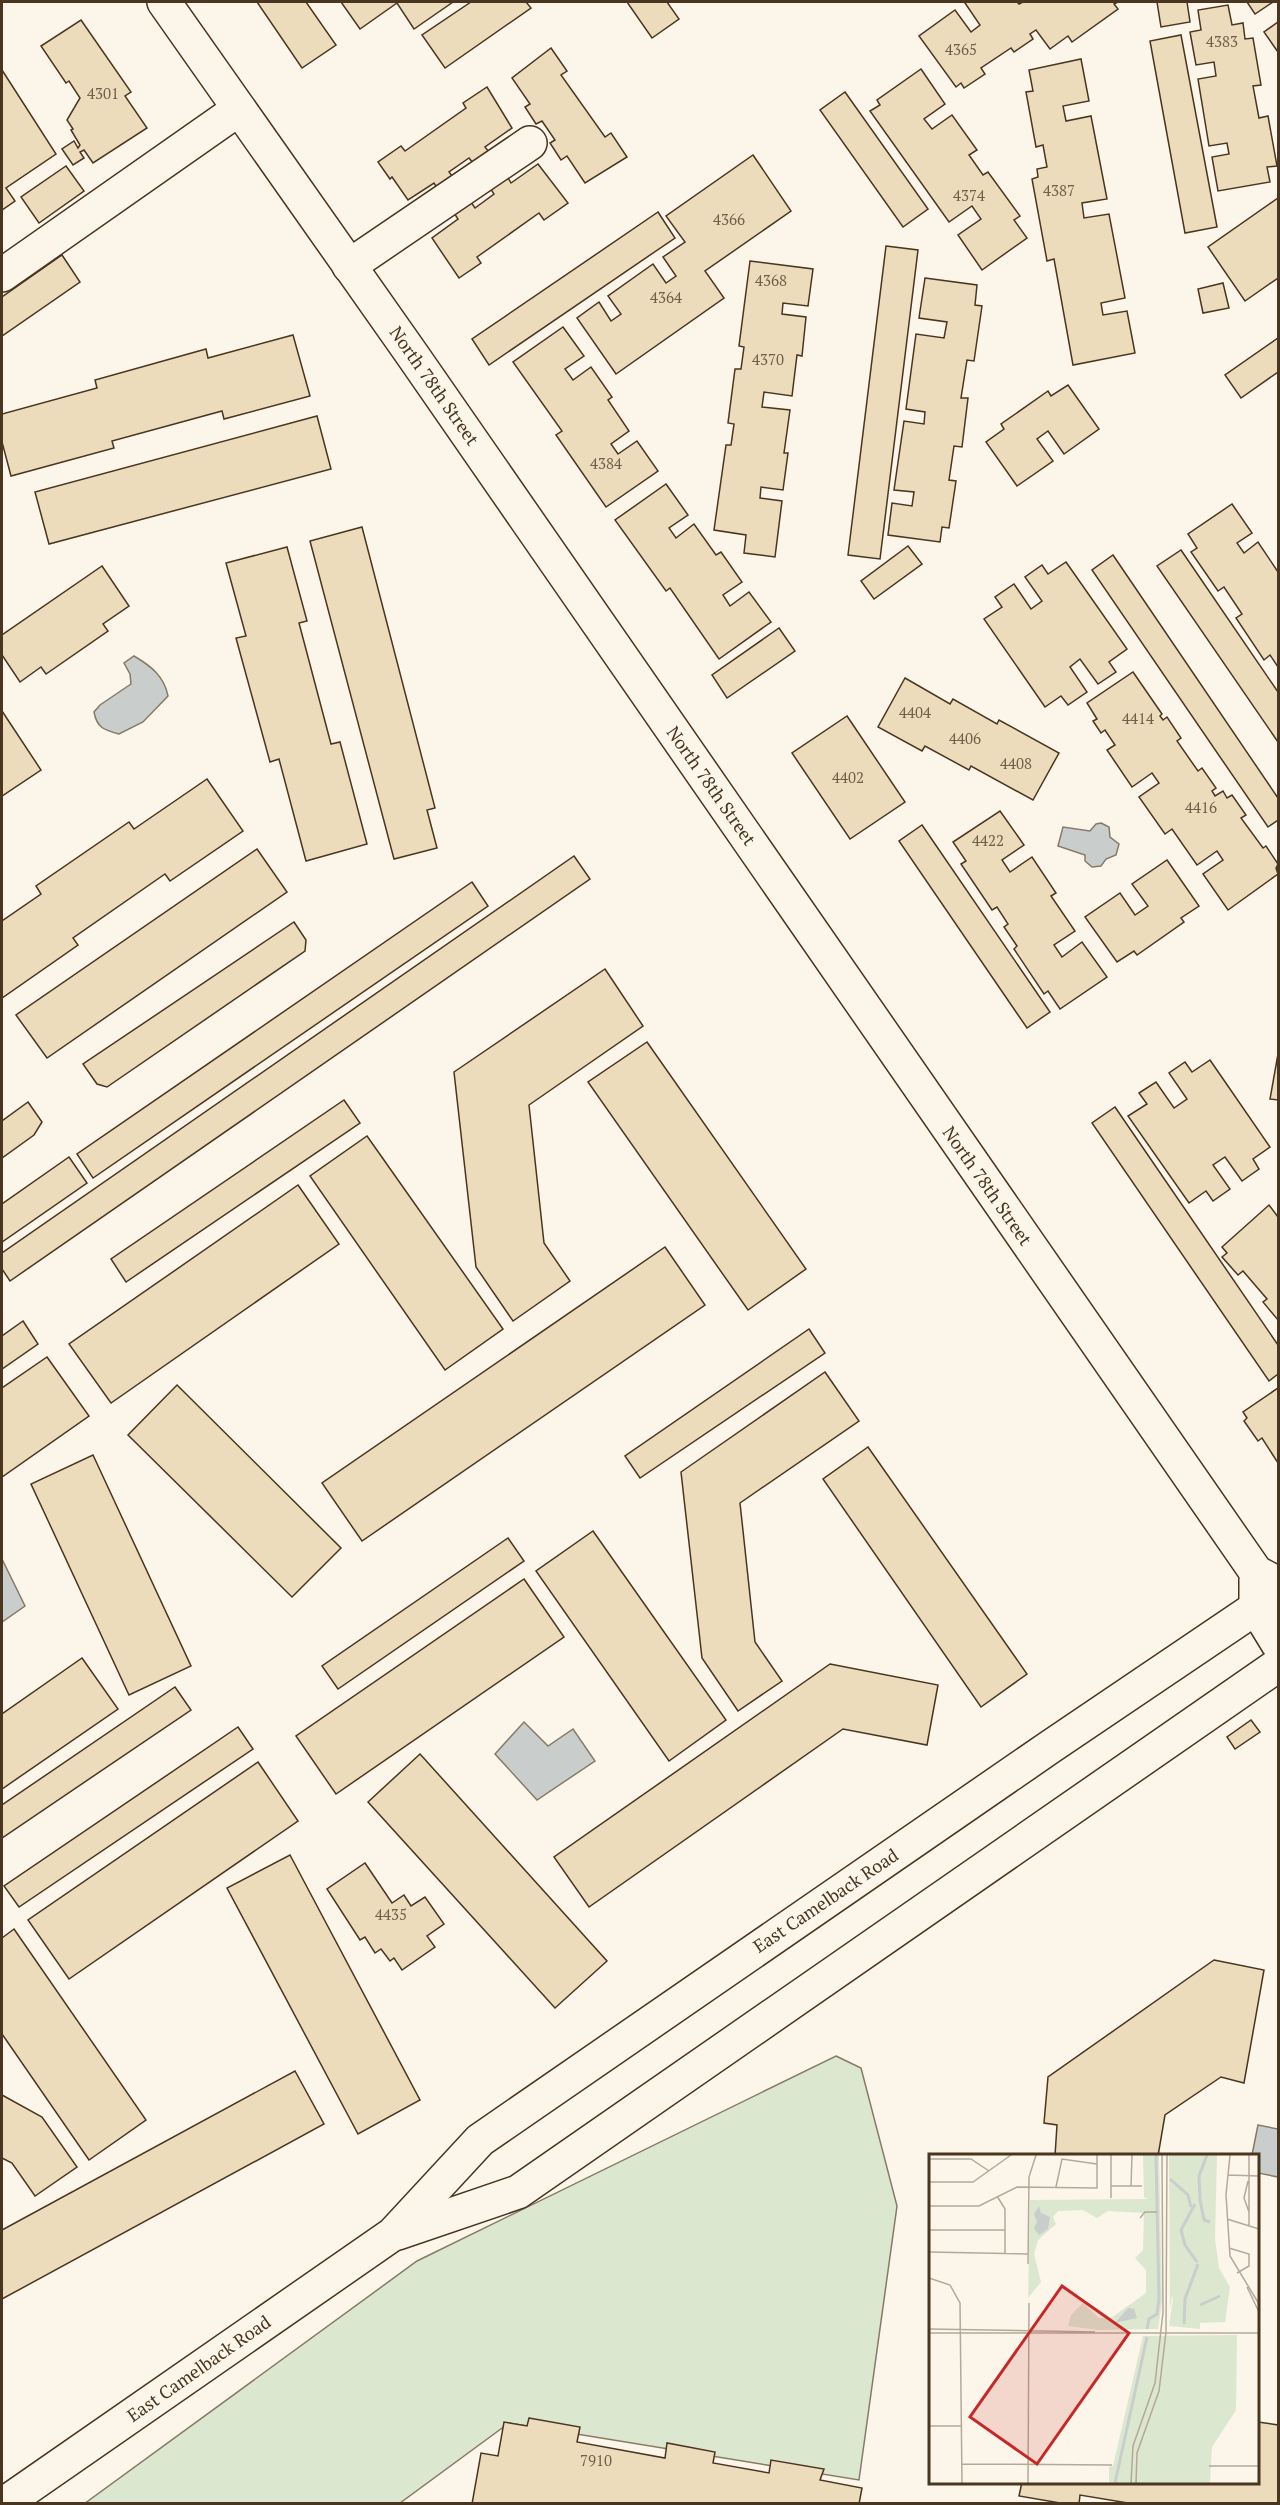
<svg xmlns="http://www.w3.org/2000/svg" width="1280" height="2505" font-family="'PT Serif',serif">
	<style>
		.green { fill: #dce7d0; stroke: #887966; stroke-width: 1.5 }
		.water { fill: #c9cecd; stroke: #887966; stroke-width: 1.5 }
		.building { fill: #ecdcbc; stroke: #4a3520; stroke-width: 1.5 }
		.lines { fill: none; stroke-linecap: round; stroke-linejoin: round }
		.minor-casing { stroke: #4a3520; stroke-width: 36 }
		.major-casing { stroke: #4a3520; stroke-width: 36 }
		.minor { stroke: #fbf6e9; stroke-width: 33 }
		.major { stroke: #fbf6e9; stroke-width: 33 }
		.labels { text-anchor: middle; stroke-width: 4.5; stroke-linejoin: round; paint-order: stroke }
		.number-label { font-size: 15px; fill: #725f47 }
		.street-label { font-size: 18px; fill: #4a3520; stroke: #fbf6e9 }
		.inset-river { fill: none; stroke: #c9cecd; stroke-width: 3 }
		.inset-road { fill: none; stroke: #b4a999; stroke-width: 1.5 }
		.view { fill: #c62828; fill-opacity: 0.15; stroke: #c62828; stroke-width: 3 }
		.inset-edge { fill: none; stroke: #4a3520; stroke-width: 3 }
	</style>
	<rect width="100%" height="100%" fill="#fbf6e9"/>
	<path class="green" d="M836 2056 861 2068 897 2206 859 2480 509 2423 400 2503 84 2504 417 2261Z"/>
	<g class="water">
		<path d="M134 656C151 666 164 676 168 696L143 722 119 734C104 730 97 728 94 712L100 705 131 684 130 674 124 663Z"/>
		<path d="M1101 823 1109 827 1110 837 1119 844 1116 855 1106 859 1101 866 1092 867 1085 861V855L1058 846 1063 827 1090 831 1096 824Z"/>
		<path d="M2 1559 25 1606 2 1622Z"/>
		<path d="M524 1722 548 1746 573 1729 595 1761 537 1800 495 1754Z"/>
		<path d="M1258 2125 1278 2129V2177L1258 2173V2156L1252 2155Z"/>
	</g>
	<g class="building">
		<path d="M257 2H306L336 45 302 68Z"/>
		<path d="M341 2H453L414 29 397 3 360 29Z"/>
		<path d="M471 2H526L531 8 445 68 422 35Z"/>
		<path d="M627 2H667L679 19 652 38Z"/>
		<path d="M967 2H1017L1019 4 1023 2H1118L1114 4 1118 9 1072 42 1068 36 1050 49 1036 30 1030 34 1033 39 1014 52 1011 48 981 68 985 74 964 88 961 83 956 87 919 36 955 10 971 32 980 25 965 3Z"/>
		<path d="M1157 2H1187L1190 22 1161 27Z"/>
		<path d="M1247 2H1273L1255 14Z"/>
		<path d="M1228 5 1232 25 1243 23 1245 39 1253 38 1261 85 1253 86 1259 118 1268 116 1277 166 1267 167 1270 182 1218 191 1212 157 1229 154 1227 143 1209 146 1198 79 1216 76 1214 62 1196 65 1190 32 1201 30 1198 10Z"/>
		<path d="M81 20 131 92 125 96 147 128 93 163 84 150 80 152 84 158 73 165 62 149 74 141 78 148 80 145 71 130 73 129 67 120 80 98 69 81 66 83 41 46Z"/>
		<path d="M1278 22V52L1264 32Z"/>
		<path d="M1181 35 1217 227 1185 233 1150 41Z"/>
		<path d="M551 48 567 71 561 75 605 137 611 133 627 157 585 183 567 156 561 160 550 143 555 140 542 121 536 124 525 107 530 104 512 78Z"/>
		<path d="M1081 59 1089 101 1063 106 1066 121 1091 116 1107 199 1082 203 1084 218 1109 214 1125 298 1101 303 1103 315 1127 311 1135 353 1073 365 1054 259 1047 261 1032 179 1038 177 1037 169 1047 167 1043 145 1036 147 1026 92 1033 91 1029 70Z"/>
		<path d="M921 69 945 104 924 119 932 129 952 115 977 150 969 155 983 175 988 172 1020 216 1014 220 1027 238 982 270 958 235 981 219 972 206 949 222 870 111 880 105 877 100Z"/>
		<path d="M2 70 56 154 6 188 15 201 2 210Z"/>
		<path d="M487 87 512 128 485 147 489 152 473 163 469 158 449 172 453 177 437 188 434 183 408 200 392 177 390 179 378 162 401 146 405 151 466 108 463 103Z"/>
		<path d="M845 92 928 209 903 227 820 110Z"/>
		<path d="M753 155 791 211 705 271 724 298 616 374 577 318 599 302 611 321 621 314 608 296 653 264 666 283 676 276 663 257 685 242 666 216Z"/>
		<path d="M538 164 568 203 544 220 539 213 477 257 481 263 459 278 432 238 458 219 454 213 471 202 475 208 494 194 490 188 507 176 511 183Z"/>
		<path d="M66 166 84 191 39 223 21 197Z"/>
		<path d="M1278 198V278L1245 301 1208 247Z"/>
		<path d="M658 212 675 238 489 365 472 339Z"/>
		<path d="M886 246 918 250 880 559 848 555Z"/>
		<path d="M62 255 80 282 2 336V297Z"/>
		<path d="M750 261 813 269 808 306 783 303 782 314 806 317 802 356 797 355 792 396 764 392 762 407 790 410 784 453H788L783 490 761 487 760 498 782 501 775 557 744 553 746 535 714 530 726 445H731L734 424 728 423 735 369H741L744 347 739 346Z"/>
		<path d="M925 278 977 285 975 305 982 306 974 361 967 360 961 398H968L962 447 954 446 949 480 956 481 949 528 942 527 940 542 888 535 892 503 912 506 914 492 894 490 904 421 924 424 925 412 906 409 916 334 944 338 947 322 919 318Z"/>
		<path d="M1223 283 1229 308 1203 313 1198 289Z"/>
		<path d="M563 327 584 356 565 369 573 380 591 367 612 397 608 400 629 431 611 444 618 454 637 441 658 471 606 507 556 435 562 431 513 362Z"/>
		<path d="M293 335 310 396 224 419 222 411 112 441 114 448 11 476 2 442V414L97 388 95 380 206 349 208 358Z"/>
		<path d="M1278 338V372L1241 398 1225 375Z"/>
		<path d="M1068 385 1099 429 1064 454 1048 431 1037 439 1053 461 1017 486 986 442 1004 429 1001 424 1048 391 1051 396Z"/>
		<path d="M317 416 331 469 49 544 35 492Z"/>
		<path d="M666 484 688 515 669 528 676 538 694 524 716 555 721 552 742 582 723 595 730 606 749 592 771 622 719 659 670 588 666 591 615 520Z"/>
		<path d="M1232 504 1252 533 1237 543 1244 553 1258 542 1278 572V667L1270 655 1264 660 1236 618 1242 614 1224 587 1218 591 1191 552 1197 548 1188 534Z"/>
		<path d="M362 527 435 808 427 810 437 848 394 859 310 541Z"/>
		<path d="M908 546 922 564 874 599 861 581Z"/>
		<path d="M287 547 307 621 299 623 331 744 340 742 367 844 306 861 279 759 270 762 236 638 246 636 226 563Z"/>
		<path d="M1181 550 1278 692V742L1157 566Z"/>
		<path d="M1113 555 1278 798V820L1268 827 1092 570Z"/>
		<path d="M1066 562 1127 649 1109 662 1116 672 1098 684 1080 659 1070 667 1087 692 1068 705 1061 696 1045 707 984 619 1002 607 995 597 1014 584 1031 609 1042 601 1025 577 1042 565 1048 574Z"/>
		<path d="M102 566 129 606 103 624 108 631 46 674 41 667 20 682 2 655V635Z"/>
		<path d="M779 628 795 651 727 698 712 675Z"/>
		<path d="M1133 672 1162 714 1160 716 1163 720 1167 717 1181 738 1177 741 1198 771 1202 768 1216 788 1212 791 1215 796 1223 791 1227 798 1232 795 1246 815 1241 818 1263 848 1266 846 1278 864 1276 868 1278 874 1228 910 1203 874 1223 860 1217 851 1197 865 1172 829 1165 834 1139 797 1159 783 1152 773 1132 787 1107 750 1115 745 1105 730 1101 733 1093 721 1097 719 1087 703Z"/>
		<path d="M905 678 950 704 953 699 997 724 999 720 1059 753 1033 800 971 766 969 770 925 746 922 751 878 727Z"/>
		<path d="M2 711 41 770 2 796Z"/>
		<path d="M847 716 905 802 850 839 792 753Z"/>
		<path d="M207 779 243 831 170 881 165 874 73 938 78 945 2 998V921L41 894 36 886 129 822 134 829Z"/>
		<path d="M1000 811 1024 845 1002 860 1010 872 1032 857 1056 893 1051 896 1075 931 1054 945 1062 957 1082 942 1107 977 1060 1009 1048 991 1044 994 1014 949 1017 946 1004 927 1008 924 997 907 992 910 961 864 966 861 953 842Z"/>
		<path d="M922 825 1050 1012 1027 1028 899 841Z"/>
		<path d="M257 849 287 892 47 1058 16 1015Z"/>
		<path d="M574 856 590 879 10 1281 2 1269V1253Z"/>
		<path d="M1167 860 1199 906 1181 918 1184 922 1137 955 1134 951 1117 962 1085 917 1120 893 1135 915 1148 906 1132 884Z"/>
		<path d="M472 882 488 906 93 1178 77 1154Z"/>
		<path d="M294 922 306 940 305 951 107 1087 97 1084 83 1064Z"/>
		<path d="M605 969 643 1026 529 1105 544 1243 570 1281 513 1321 476 1267 454 1072Z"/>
		<path d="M647 1042 806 1269 748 1310 588 1082Z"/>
		<path d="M1278 1054V1100L1270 1099Z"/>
		<path d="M1210 1060 1270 1147 1253 1159 1259 1169 1242 1181 1225 1157 1213 1165 1230 1189 1213 1201 1206 1191 1189 1203 1128 1116 1147 1104 1139 1093 1156 1082 1174 1108 1187 1099 1169 1073 1185 1062 1192 1072Z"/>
		<path d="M344 1100 360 1123 126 1282 111 1259Z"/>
		<path d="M28 1102 42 1122 34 1135 2 1158V1121Z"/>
		<path d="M1115 1107 1278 1345V1374L1269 1381 1092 1123Z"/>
		<path d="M367 1136 503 1329 445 1370 310 1176Z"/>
		<path d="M69 1157 87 1183 2 1242V1204Z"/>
		<path d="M298 1185 339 1244 111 1403 69 1344Z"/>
		<path d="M1269 1205 1278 1217V1320L1263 1302 1267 1299 1243 1271 1238 1275 1222 1257 1227 1253 1222 1247Z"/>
		<path d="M665 1247 705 1305 362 1541 322 1483Z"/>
		<path d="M23 1321 38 1344 2 1369V1336Z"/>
		<path d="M809 1329 825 1353 640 1478 625 1456Z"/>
		<path d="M47 1357 89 1416 2 1477V1388Z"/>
		<path d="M825 1372 859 1421 740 1503 755 1642 782 1681 738 1711 702 1658 681 1472Z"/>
		<path d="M177 1385 341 1548 292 1597 128 1435Z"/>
		<path d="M1278 1388V1463L1262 1438 1258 1441 1244 1421 1247 1418 1243 1412Z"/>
		<path d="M868 1447 1027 1674 981 1707 823 1479Z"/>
		<path d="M93 1455 191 1666 129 1695 31 1484Z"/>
		<path d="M593 1531 726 1720 669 1761 536 1571Z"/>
		<path d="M508 1538 524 1561 338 1689 322 1666Z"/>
		<path d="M524 1579 564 1637 336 1794 296 1736Z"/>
		<path d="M82 1658 118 1709 2 1789V1714Z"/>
		<path d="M830 1664 938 1685 927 1745 843 1729 589 1907 554 1857Z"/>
		<path d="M175 1687 191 1710 2 1838V1805Z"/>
		<path d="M1251 1720 1260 1732 1235 1749 1227 1737Z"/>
		<path d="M238 1727 253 1749 19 1907 4 1886Z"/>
		<path d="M420 1754 607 1961 555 2008 368 1802Z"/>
		<path d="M258 1762 298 1821 69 1979 28 1920Z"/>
		<path d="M290 1855 420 2100 358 2134 227 1888Z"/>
		<path d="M365 1863 392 1903 404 1895 411 1906 425 1897 444 1924 427 1936 435 1947 402 1970 394 1958 390 1961 381 1949 375 1953 365 1937 360 1940 327 1889Z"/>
		<path d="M14 1929 146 2120 89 2160 2 2034V1938Z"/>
		<path d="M1214 1960 1264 1970 1244 2083 1221 2077 1165 2115 1158 2156H1055L1057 2125 1044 2123 1048 2077Z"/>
		<path d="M295 2071 324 2124 2 2299V2230Z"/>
		<path d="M2 2095 42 2117 77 2167 35 2196 12 2163 2 2158Z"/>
		<path d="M529 2418 580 2427 577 2442 665 2458 667 2443 715 2452 713 2463 769 2473 771 2460 824 2469 820 2480 862 2488 859 2504H472L481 2453 498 2456 504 2422 527 2426Z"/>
		<path d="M1258 2422 1278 2425V2504H1134L1080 2495 1079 2504H1066L1019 2496 1022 2482H1258Z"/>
	</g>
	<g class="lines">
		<defs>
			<g id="minor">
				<path d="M164 2 411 353 1256 1572 1278 1584"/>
				<path d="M349 266 530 143"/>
				<path d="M2 275 239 109"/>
				<path d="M1256 1580V1608L1278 1644"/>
			</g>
			<g id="major">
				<path d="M398 2233 518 2192 1278 1665"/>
				<path d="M4 2504 393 2234 480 2140 1050 1747 1278 1593"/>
			</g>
		</defs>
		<use href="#minor" class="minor-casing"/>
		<use href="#major" class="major-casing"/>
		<use href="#minor" class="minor"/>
		<use href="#major" class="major"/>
	</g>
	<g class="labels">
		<g class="number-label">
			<text x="1222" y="47">4383</text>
			<text x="961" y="55">4365</text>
			<text x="103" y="99">4301</text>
			<text x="1059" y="196">4387</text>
			<text x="969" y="201">4374</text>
			<text x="729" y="225">4366</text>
			<text x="771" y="286">4368</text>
			<text x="666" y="303">4364</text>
			<text x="768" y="365">4370</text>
			<text x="606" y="469">4384</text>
			<text x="915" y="718">4404</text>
			<text x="1138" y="724">4414</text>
			<text x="965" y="744">4406</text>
			<text x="1016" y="769">4408</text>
			<text x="848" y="783">4402</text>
			<text x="1201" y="813">4416</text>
			<text x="988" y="846">4422</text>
			<text x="391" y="1920">4435</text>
			<text x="596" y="2466">7910</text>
		</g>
		<g class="street-label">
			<text transform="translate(434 386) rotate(55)" y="6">North 78th Street</text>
			<text transform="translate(711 786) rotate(55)" y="6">North 78th Street</text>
			<text transform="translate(987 1186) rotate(55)" y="6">North 78th Street</text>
			<text transform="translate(826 1901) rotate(-34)" y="6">East Camelback Road</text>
			<text transform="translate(199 2369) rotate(-35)" y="6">East Camelback Road</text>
		</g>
	</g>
	<g transform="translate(929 2154)">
		<rect width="330" height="330" fill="#fbf6e9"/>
		<path d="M214 1H230L233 148 229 175 169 176 139 172 142 161 154 149 170 164H182L217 139V116L206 104 214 96 215 59 179 57 168 64 154 56 129 57 124 63 127 70 109 86 105 100 112 128 99 144 101 46 219 45 215 43ZM240 1H288L286 85 290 114 301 133 296 168 271 169V175L240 172 244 145 243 142 241 156ZM308 181 307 256 283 293 281 329H180V313L184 312 214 182Z" fill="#dce7d0"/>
		<path d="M110 52 112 59 121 63 119 75 110 81 105 74 108 68 105 60ZM199 154 205 155 208 164 186 169Z" fill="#c9cecd"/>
		<path class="inset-river" d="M278 1 270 22 271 46 275 66 281 68M241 25 259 41 262 53M266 50 252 76 256 91 268 108M271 151 291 142M255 170 256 145 269 110M218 175 220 165 228 160 230 145 227 1M186 329 218 183"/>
		<path class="inset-road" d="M301 1 297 41 301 102 330 150M320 1V72M0 5H42L60 17M299 21 330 22M319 27 315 44 320 58M0 28H44L82 1M182 32H213M202 32 203 1M127 33 133 5 168 10M68 42 76 55V99M182 44V1M0 52H50L88 33 168 34V1M211 64 216 58H228M298 65 330 75M0 76H76M300 94 320 100V112L308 119M0 98 99 100M99 110 100 23 107 1M0 124 21 131 31 149 33 329M318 133 330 158M0 175 166 178M0 179H330M0 272H33M33 310 183 311M280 312H330M99 329 100 149M202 329 204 292 226 229 234 158 233 1M207 329 208 299 230 237 237 178 238 1"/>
		<path class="view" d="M133 132 200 179 108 310 41 263Z"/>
		<rect width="330" height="330" class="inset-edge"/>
	</g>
	<rect width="1280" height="2505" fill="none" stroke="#4a3520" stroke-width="6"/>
</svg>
